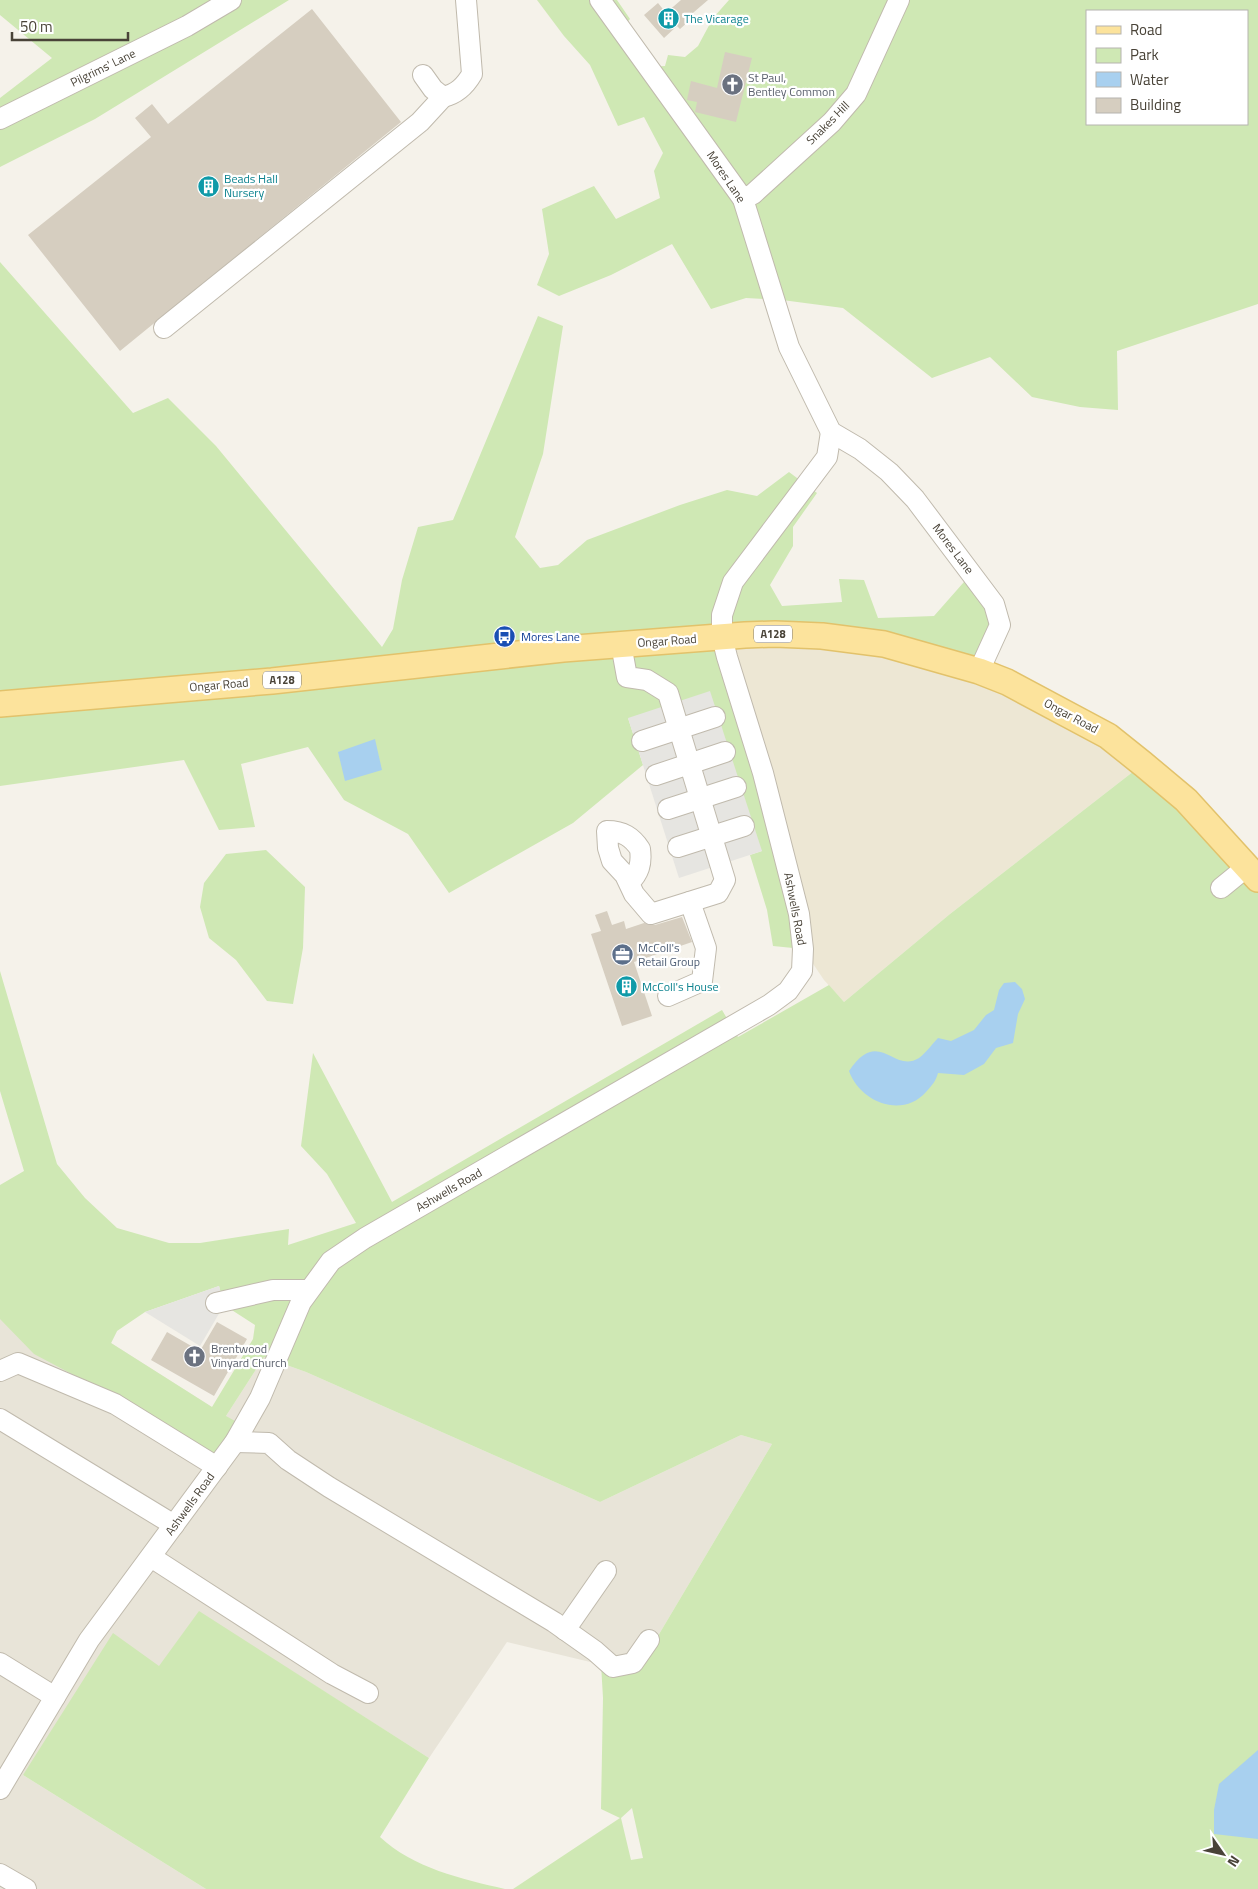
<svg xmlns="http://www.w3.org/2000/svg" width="1258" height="1889" font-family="'Titillium Web',sans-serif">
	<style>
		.residential { fill: #e8e4d8 }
		.education { fill: #ede7d4 }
		.green { fill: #cfe8b4; fill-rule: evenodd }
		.parking { fill: #e6e5e1 }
		.water { fill: #a8d0ef }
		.building { fill: #d6cec0 }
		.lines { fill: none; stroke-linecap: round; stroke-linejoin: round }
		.minor-casing { stroke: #c0baad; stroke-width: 22 }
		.major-casing { stroke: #e2c26b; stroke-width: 28 }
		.minor { stroke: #fff; stroke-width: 20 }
		.major { stroke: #fce39c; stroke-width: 25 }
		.labels { text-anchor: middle; stroke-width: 4.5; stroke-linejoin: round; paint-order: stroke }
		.shield { fill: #fff; stroke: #807b74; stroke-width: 1 }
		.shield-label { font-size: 11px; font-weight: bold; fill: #494338 }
		.culture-label { font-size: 12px; fill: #0d838f; stroke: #fff; text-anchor: start }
		.street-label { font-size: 12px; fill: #494338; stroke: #fff }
		.worship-label { font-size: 12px; fill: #5b616d; stroke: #fff; text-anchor: start }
		.transit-label { font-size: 12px; fill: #164399; stroke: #fff; text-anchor: start }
		.service-label { font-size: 12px; fill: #4e5e75; stroke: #fff; text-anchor: start }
	</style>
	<rect width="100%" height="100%" fill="#f5f2ea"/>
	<path class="residential" d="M0 1313 117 1331 111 1343 226 1416 264 1357 306 1372 600 1502 741 1435 772 1444 636 1673 507 1642 429 1758 199 1612 159 1667 23 1775 206 1889H0Z"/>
	<path class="education" d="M745 635 927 656 1143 764 950 914 844 1002 824 980 803 949 727 657Z"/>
	<g class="green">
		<path d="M0 0H289L95 119 0 167V98L52 58 0 15Z"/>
		<path d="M537 0H617L630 19 621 29 648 67 665 66 668 55 685 57 698 46 713 18 729 0H1258V304L1117 351 1118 410 1080 407 1032 397 990 357 932 378 843 308 782 300 746 298 711 309 672 244 611 275 559 296 537 285 549 254 542 209 594 186 616 219 660 198 654 171 663 153 644 117 618 126 590 65 564 36ZM1087 11H1247V124H1087Z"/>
		<path d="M0 262 133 413 168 398 216 446 382 647 393 629 402 580 418 527 453 520 538 316 563 326 543 454 515 537 540 568 558 565 587 540 680 505 727 490 757 496 789 472 817 493 793 527V546L770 585 782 606 842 602 839 579 864 580 878 618 934 616 971 574 994 604 979 671 927 656 745 635 727 657 803 949 773 946 767 910 750 855 762 851 628 718 643 765 573 823 449 893 408 834 344 800 308 747 241 764 255 827 219 830 184 760 0 786Z"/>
		<path d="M1143 764 1258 879V1889H513L620 1818 601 1809 603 1698 601 1664 636 1673 772 1444 741 1435 600 1502 306 1372 264 1357 226 1416 244 1426 217 1467 83 1380 34 1354 0 1319V1185L24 1171 0 1091V971L57 1164 85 1198 117 1228 169 1243H200L289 1229 288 1245 356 1223 327 1174 301 1146 313 1053 392 1202 722 1010 738 1037 829 985 844 1002 950 914ZM219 1286 224 1305 255 1325 253 1339 212 1407 111 1343 117 1331 145 1312ZM632 1808 643 1858 631 1860 621 1818Z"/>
		<path d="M266 850 305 887 303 948 293 1004 267 1001 236 960 209 938 200 907 204 883 226 854Z"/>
		<path d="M199 1611 429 1758 380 1837C413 1868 462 1879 505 1889H206L23 1775 113 1633 159 1666Z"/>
	</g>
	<g class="parking">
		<path d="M710 691 762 851 679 878 628 718Z"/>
		<path d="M219 1286 224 1305 200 1346 145 1312Z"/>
	</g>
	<g class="water">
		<path d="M375 739 382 770 345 781 338 752Z"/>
		<path d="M1015 982 1022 989 1025 999 1018 1014 1013 1043 996 1048 984 1064 964 1075 938 1073C936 1081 932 1085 926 1092 902 1119 860 1102 849 1071 879 1026 893 1074 919 1058 926 1053 932 1044 938 1038L951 1041 974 1030 986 1015 994 1010 999 990 1004 983Z"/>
		<path d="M1258 1750V1839L1214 1834V1810L1219 1784Z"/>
	</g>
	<g class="building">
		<path d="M681 0H708L687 18 690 20 680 29 677 26 664 38 644 15 658 3 666 13Z"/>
		<path d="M312 9 401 122 120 351 28 235 151 137 135 118 152 104 168 124Z"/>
		<path d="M725 52 752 58 736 122 695 112 697 102 687 100 691 81 717 88Z"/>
		<path d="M607 911 612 925 624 921 626 929 644 923 655 925 682 917 692 942 634 962 652 1016 622 1026 591 934 601 931 595 915Z"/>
		<path d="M217 1322 247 1339 214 1396 151 1360 167 1332 200 1351Z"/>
	</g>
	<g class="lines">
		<defs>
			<g id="minor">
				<path d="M600 0 743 199 789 347 831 432 860 449 889 472 915 499 994 604 1000 625 979 671"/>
				<path d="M423 75 433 89 443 97C457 94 465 86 472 74L466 0"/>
				<path d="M0 119 187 26 231 0"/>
				<path d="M743 199 753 194 832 122 856 94 899 0"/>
				<path d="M164 328 420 122 443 97"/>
				<path d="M621 644 627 677 647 680 668 693 725 880 718 893 651 914 634 894 625 875 612 861 608 848 607 831C623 831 632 837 640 849 642 864 639 873 629 883"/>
				<path d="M642 741 715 717"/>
				<path d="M656 775 725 752"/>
				<path d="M668 809 736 787"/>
				<path d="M678 847 744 826"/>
				<path d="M1221 888 1248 866"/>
				<path d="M668 996 702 981 706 948 690 902"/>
				<path d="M216 1303 273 1290H309"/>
				<path d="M0 1371 18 1363 115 1404 217 1467"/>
				<path d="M0 1419 174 1525"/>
				<path d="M235 1442 269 1443 288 1460 329 1487 554 1622 595 1651 613 1667 633 1663 649 1640"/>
				<path d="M151 1557 332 1674 368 1693"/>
				<path d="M565 1630 606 1571"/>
				<path d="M0 1663 55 1697"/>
				<path d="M0 1789 89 1640 235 1442 260 1398 301 1302 331 1261 365 1238 769 1005 788 991 802 971 803 949 799 914 763 773 727 657 722 637V615L733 582 827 457 831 432"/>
				<path d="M0 1874 26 1889"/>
			</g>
			<path id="major" d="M0 704 272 681 563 649 745 635 775 634 822 636 884 644 979 671 1007 682 1108 736 1143 764 1186 800 1258 879"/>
		</defs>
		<use href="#minor" class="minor-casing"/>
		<use href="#major" class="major-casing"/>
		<use href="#minor" class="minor"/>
		<use href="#major" class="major"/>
	</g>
	<defs>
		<symbol id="building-disc" viewBox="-11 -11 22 22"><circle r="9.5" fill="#0f9aa8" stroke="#fff"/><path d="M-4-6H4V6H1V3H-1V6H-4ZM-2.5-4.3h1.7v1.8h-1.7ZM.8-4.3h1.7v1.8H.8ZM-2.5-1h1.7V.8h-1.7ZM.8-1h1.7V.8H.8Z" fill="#fff"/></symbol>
		<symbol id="church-disc" viewBox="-11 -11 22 22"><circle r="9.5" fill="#6b7280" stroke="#fff"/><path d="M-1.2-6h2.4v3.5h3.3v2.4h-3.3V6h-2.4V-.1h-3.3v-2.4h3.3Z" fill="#fff"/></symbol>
		<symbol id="bus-disc" viewBox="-11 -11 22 22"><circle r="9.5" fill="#1a4fb4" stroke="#fff"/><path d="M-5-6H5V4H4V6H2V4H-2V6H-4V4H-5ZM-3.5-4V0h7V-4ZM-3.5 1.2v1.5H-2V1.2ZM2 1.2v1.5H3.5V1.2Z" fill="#fff"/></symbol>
		<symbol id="office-disc" viewBox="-11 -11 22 22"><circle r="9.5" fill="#5c6f8a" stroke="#fff"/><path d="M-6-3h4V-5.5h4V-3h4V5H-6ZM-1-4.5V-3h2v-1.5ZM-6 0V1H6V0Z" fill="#fff"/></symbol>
	</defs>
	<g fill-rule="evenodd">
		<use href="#building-disc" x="656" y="6" width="25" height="25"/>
		<use href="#church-disc" x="720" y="72" width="25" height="25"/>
		<use href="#building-disc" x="196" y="174" width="25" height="25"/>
		<use href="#bus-disc" x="492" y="624" width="25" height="25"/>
		<use href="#office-disc" x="610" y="942" width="25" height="25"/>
		<use href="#building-disc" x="614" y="974" width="25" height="25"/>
		<use href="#church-disc" x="182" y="1344" width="25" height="25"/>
	</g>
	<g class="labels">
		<g class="shield">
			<rect x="754" y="625.5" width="38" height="17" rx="4"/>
			<rect x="263" y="671.5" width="38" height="17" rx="4"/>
		</g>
		<g class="shield-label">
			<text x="773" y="638">A128</text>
			<text x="282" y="684">A128</text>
		</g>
		<g class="culture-label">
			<text x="684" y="23">The Vicarage</text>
			<text x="224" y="183">Beads Hall<tspan x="224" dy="14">Nursery</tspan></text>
			<text x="642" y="991">McColl's House</text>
		</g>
		<g class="street-label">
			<text transform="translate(103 68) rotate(-26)" y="4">Pilgrims' Lane</text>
			<text transform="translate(828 123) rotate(-45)" y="4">Snakes Hill</text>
			<text transform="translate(726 177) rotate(56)" y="4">Mores Lane</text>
			<text transform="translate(953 549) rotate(53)" y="4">Mores Lane</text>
			<text transform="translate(667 641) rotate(-4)" y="4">Ongar Road</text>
			<text transform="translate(219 685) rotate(-5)" y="4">Ongar Road</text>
			<text transform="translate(1071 716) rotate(28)" y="4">Ongar Road</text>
			<text transform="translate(795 909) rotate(79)" y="4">Ashwells Road</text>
			<text transform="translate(449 1190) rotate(-30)" y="4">Ashwells Road</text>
			<text transform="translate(190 1504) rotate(-54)" y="4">Ashwells Road</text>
		</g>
		<g class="worship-label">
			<text x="748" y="82">St Paul,<tspan x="748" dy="14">Bentley Common</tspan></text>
			<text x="211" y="1353">Brentwood<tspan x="211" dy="14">Vinyard Church</tspan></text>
		</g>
		<g class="transit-label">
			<text x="521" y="641">Mores Lane</text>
		</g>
		<g class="service-label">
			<text x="638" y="952">McColl's<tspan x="638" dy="14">Retail Group</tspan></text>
		</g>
	</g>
	<rect x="1086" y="10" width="162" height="115" fill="#ffffff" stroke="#b6b4af"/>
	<rect x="1096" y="26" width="25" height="8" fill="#fce39c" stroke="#b6b4af"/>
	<text x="1130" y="35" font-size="15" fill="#494338">Road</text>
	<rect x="1096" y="48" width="25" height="15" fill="#cfe8b4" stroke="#b6b4af"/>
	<text x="1130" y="60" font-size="15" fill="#494338">Park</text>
	<rect x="1096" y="72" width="25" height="15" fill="#a8d0ef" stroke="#b6b4af"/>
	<text x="1130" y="85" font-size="15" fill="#494338">Water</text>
	<rect x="1096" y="98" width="25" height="15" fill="#d6cec0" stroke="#b6b4af"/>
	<text x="1130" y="110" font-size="15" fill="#494338">Building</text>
	<g transform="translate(1223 1854) rotate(124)" stroke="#ffffff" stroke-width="4" paint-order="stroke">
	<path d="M0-4L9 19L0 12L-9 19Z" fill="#494338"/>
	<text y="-8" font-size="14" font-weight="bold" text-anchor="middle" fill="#494338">N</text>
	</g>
	<path d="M12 32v8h116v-8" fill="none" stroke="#494338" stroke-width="2.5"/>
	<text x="20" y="32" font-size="15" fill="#494338" stroke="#ffffff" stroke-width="4" paint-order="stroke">50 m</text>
</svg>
